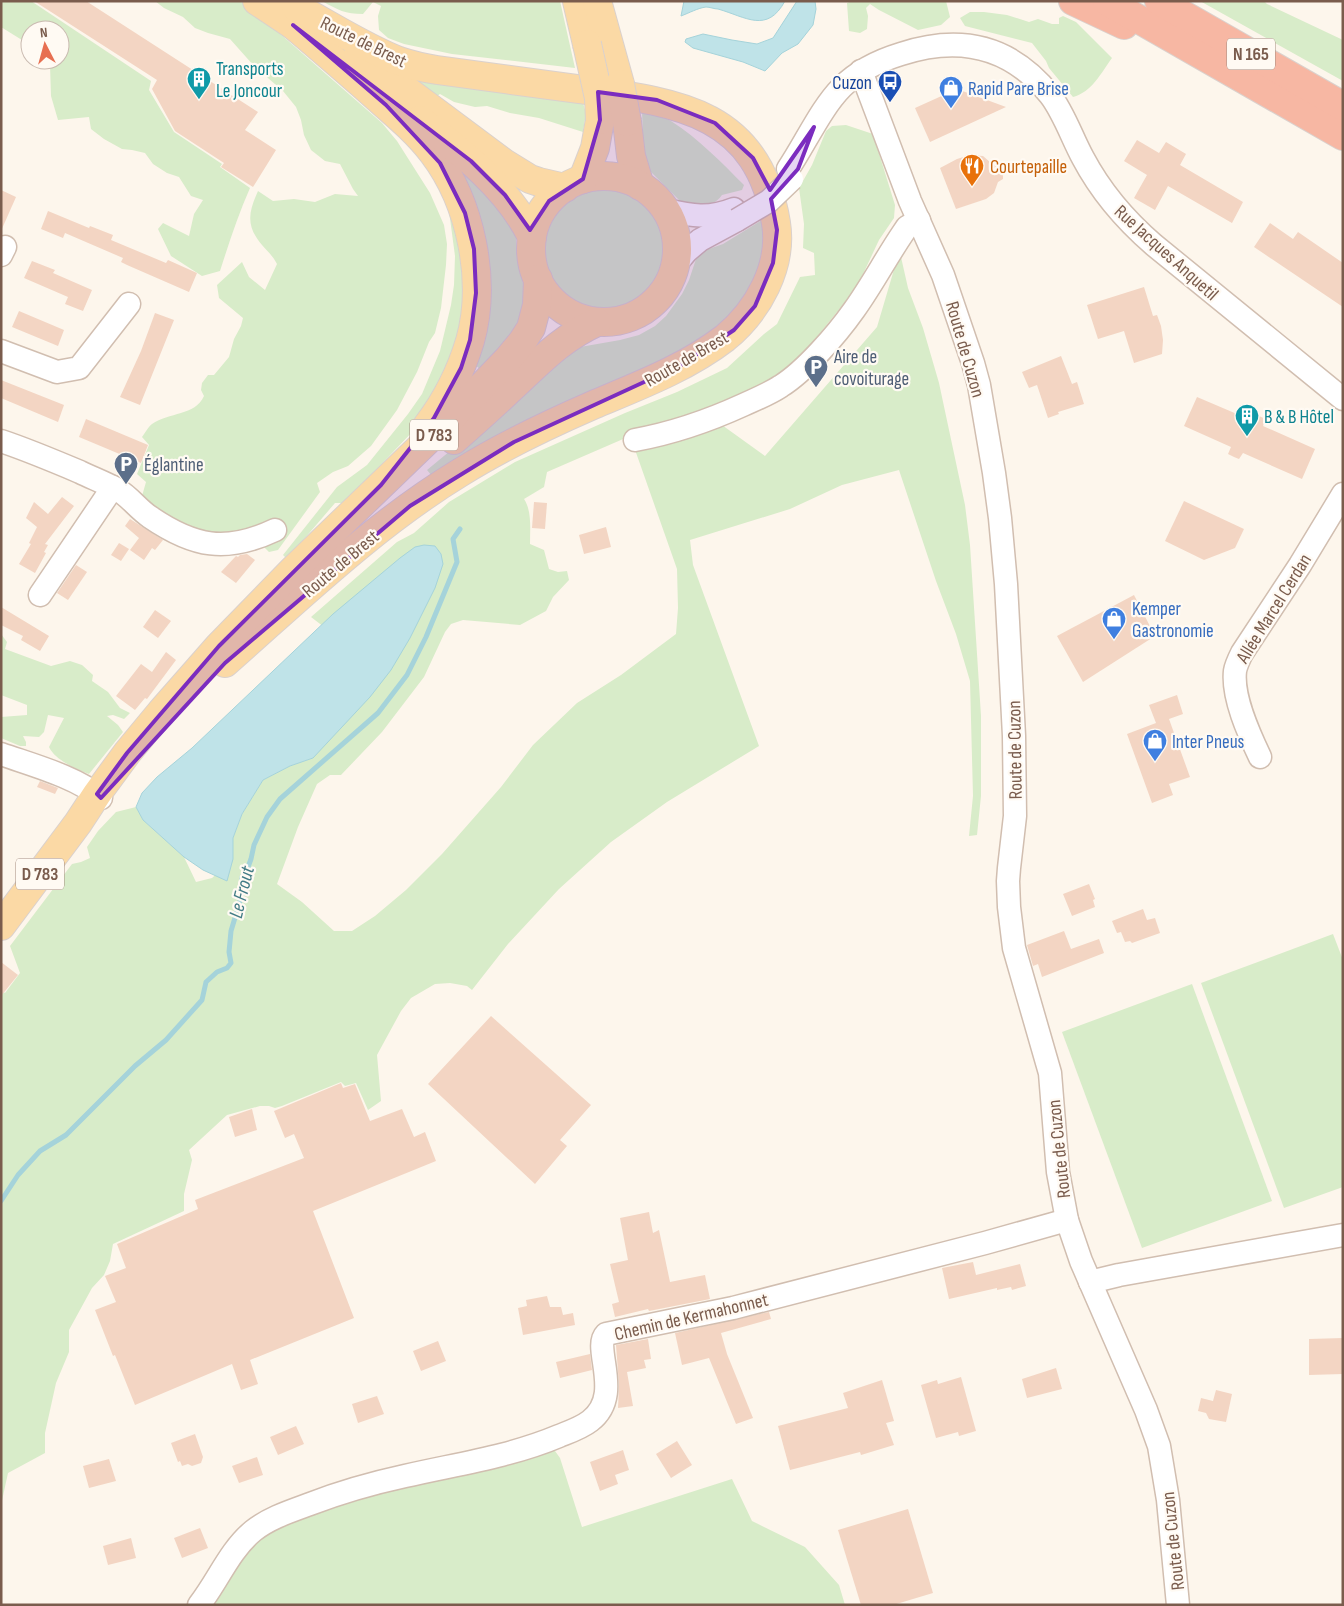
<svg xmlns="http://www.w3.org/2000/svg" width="1344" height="1606" font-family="'Sofia Sans Condensed',sans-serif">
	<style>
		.green { fill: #d8ecc9 }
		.water { fill: #bfe3e8; stroke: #a5d3da }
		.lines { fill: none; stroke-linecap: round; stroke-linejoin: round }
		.stream { stroke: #a5d3da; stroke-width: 5 }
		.building { fill: #f3d5c3 }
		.minor-casing { stroke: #d1beb0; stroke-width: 25 }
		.major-casing { stroke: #dad1cd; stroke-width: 30 }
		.highway-casing { stroke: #dad1cd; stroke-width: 30 }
		.minor { stroke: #fff; stroke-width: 22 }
		.major { stroke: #fbd9a5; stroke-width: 28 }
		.highway { stroke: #f7b7a3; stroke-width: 28 }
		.minor-bridge-casing { stroke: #d1beb0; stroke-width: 25; stroke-linecap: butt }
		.major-bridge-casing { stroke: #dad1cd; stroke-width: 30; stroke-linecap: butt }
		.minor-bridge { stroke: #fff; stroke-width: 22 }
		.major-bridge { stroke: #fbd9a5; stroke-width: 28 }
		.marked { fill: #7b2cbf; fill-opacity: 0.2; stroke: #7b2cbf; stroke-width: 4; stroke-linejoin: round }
		.labels { text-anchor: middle; stroke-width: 4.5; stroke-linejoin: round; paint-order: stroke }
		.shield { fill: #fffaf3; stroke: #a28b7f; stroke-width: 1 }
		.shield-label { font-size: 18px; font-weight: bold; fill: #7a5c4d }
		.street-label { font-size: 19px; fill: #7a5c4d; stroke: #fffaf3 }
		.culture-label { font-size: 19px; fill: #0d838f; stroke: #fffaf3; text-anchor: start }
		.transit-label { font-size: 19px; fill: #164399; stroke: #fffaf3; text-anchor: end }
		.shop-label { font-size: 19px; fill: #366cbe; stroke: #fffaf3; text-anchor: start }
		.food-label { font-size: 19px; fill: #c56008; stroke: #fffaf3; text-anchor: start }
		.service-label { font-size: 19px; fill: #4e5e75; stroke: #fffaf3; text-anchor: start }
		.water-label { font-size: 20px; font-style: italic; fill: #437c86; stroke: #fffaf3 }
	</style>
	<rect width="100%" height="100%" fill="#fdf6ec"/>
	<g class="green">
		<path d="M1 1H31L151 81 149 90 174 132 222 164 220 167 250 188C238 215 229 243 220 271L202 276 171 256 158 229 163 223 189 236 194 214 203 200 191 196 179 177 167 173 153 164 145 153 132 150 122 149 104 139 91 129 89 117 58 120 51 96 50 65 47 60H60V30H30V45L1 27Z"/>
		<path d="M155 1H240L254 11 382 123 397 141 430 193 444 225 447 244 446 265 441 308 435 333 429 342 417 372 397 410 371 446 348 466 333 472 317 483 320 492 278 550 269 552 260 543 174 527 142 496 146 482 137 474 149 445 142 437C145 433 148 427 152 424 169 412 195 416 204 396L201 390 202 383 208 375H214L229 357 234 339 241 326 243 318 219 298 217 285 242 262 249 277 265 290 277 264C273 256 268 252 262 245 246 226 248 213 258 191L273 201 294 199 315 202 335 194 358 196 353 189 340 164 325 161 311 150 304 135 301 120 296 107 283 91 254 66 230 39 208 33 195 28 183 17 164 8Z"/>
		<path d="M322 1H560L575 68 452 54 404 44 388 38 379 30 378 16 381 6 373 2 363 14C345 14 338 10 322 1Z"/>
		<path d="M852 1H946L950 17 941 25 918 30 879 10 870 4 866 8 868 16 867 29 860 33 849 31 847 3Z"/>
		<path d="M1200 1H1264L1267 4 1343 40V81Z"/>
		<path d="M970 12H984L1007 15 1029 22 1038 19 1052 24H1059V18L1063 16 1076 22 1112 58C1101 73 1092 92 1073 97L1049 68 1046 61 1032 43 965 26 960 18Z"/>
		<path d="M420 73 581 96 586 113 583 132 539 118 510 113 487 106 475 107 454 102 440 94 433 99 414 87Z"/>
		<path d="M642 112C651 115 663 116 671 121 698 138 722 163 744 185L742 190 722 195C711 210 699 205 683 204L648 169 644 160Z"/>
		<path d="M846 125 873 134 895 205 894 218 879 240 857 287 813 342 793 364 752 394 637 433 547 472 544 487 524 499C532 511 530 529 530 544L544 550 549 569 558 572 567 571 569 580 553 597 546 611 520 625 463 620 451 624 445 632 424 677 382 732 341 775H330L317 784 298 827 277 884 302 902 334 931H352L375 916 406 890 442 854 501 787 533 745 577 703 621 675 676 634 678 608 677 569 633 444 715 420 765 456 877 327 898 256 901 257 908 288 923 328 939 383 965 505 970 545 981 716V796L977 835 969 836 973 796 970 681 956 634 936 581 899 470 842 485 790 509 690 540 693 565 759 746 667 802 611 842 559 889 508 944 472 990 467 986 450 983 435 984 411 998 401 1011 377 1055 381 1101 368 1110 356 1083 345 1086 341 1082 282 1106 275 1108 269 1106H260L227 1115 189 1150 192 1160 184 1194V1211L113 1244 110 1261 104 1275 92 1288 69 1330V1352L56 1383 45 1433V1453L8 1473 1 1505V990L5 993 20 973 10 946 72 864 81 862 90 858 87 847 98 831 116 812 136 807 143 820 184 857 196 882 212 878 233 859V838L242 814 263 780 290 766 313 758 324 627 311 617 397 542 414 533 449 502 515 462 625 413 677 392 727 368 764 334 777 324 800 277 815 275 814 253 803 248 804 224 799 188 812 165 826 131 832 126Z"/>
		<path d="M447 156 483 188 515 226 518 264 527 299 525 313 514 334 481 370 474 364 484 328Z"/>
		<circle cx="605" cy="250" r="60"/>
		<path d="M454 200 469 326 417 427 350 497 343 503H335L287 559 283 555 337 487 367 465 408 414 422 394 440 351 451 305 454 285 455 256 449 211Z"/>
		<path d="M767 217 759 283 710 339 436 481 427 470 572 350 580 347 620 340 639 335 655 326 666 316 682 294 689 280 697 256 703 251 723 244Z"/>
		<path d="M1 634 7 642 5 649 51 666 70 661 82 665 93 675 92 681 108 692 120 708 130 713 124 719 113 715 107 716 118 725 123 732 89 774C76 769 55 760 49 747L64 718 48 715 44 732 39 737 23 736 26 742V746H20L1 738V717L27 715V705L1 695Z"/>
		<path d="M1333 934 1343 960V1187L1284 1208 1201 983Z"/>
		<path d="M1192 984 1272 1201 1142 1248 1062 1032Z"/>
		<path d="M550 1448 555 1451 560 1458 582 1527 732 1479 752 1521 805 1547 839 1585 845 1605H208L258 1534 301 1514Z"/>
	</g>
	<g class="water">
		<path d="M684 1H785C767 34 746 17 718 9 714 9 710 7 706 7 698 8 689 13 681 16Z"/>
		<path d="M797 1H815L816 9 813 25 798 44 782 53 765 71 743 62 693 48 685 42 686 39 703 34 732 40 757 44 773 38Z"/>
		<path d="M424 545 435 546 441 554 443 564 435 588 410 638 391 670 370 697 313 758 290 766 263 780 242 814 233 838V859L227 881 203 870 184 857 143 820 136 807 142 793 157 777 192 748 333 614 400 558 415 547Z"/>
	</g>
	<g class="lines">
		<path class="stream" d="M1 1201 18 1175 40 1151 66 1135 135 1066 166 1040 202 1000 206 982 217 972 227 968 231 963 229 952 231 931 240 901 242 877 248 867 251 859 254 845 267 817 280 799 378 713 407 675 426 637 457 562 453 539 460 529"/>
	</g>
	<g class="building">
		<path d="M34 1H86L258 112 245 130 276 150 253 187 221 167 224 163 175 131 152 89 157 80Z"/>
		<path d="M957 89 1006 107 930 142 915 108Z"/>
		<path d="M1137 140 1159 153 1166 142 1186 154 1180 165 1243 202 1232 223 1168 186 1155 210 1134 198 1147 175 1124 161Z"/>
		<path d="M970 155 983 156 991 163 997 162 1002 164 1003 170V179L998 182 994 193 986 199 956 209 940 168 957 159Z"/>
		<path d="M1 190 16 197 1 231Z"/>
		<path d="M48 211 89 228 90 226 113 235 111 240 166 263 168 260 197 273 189 292 127 265 121 262 123 258 65 233 63 238 41 229Z"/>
		<path d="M1270 223 1293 239 1298 232 1343 263V307L1254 247Z"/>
		<path d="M32 261 55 270 53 273 92 290 83 311 65 304 68 297 24 278Z"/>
		<path d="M1144 287 1153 316 1157 315 1161 326 1163 340 1162 354 1134 363 1124 331 1098 339 1087 305Z"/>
		<path d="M19 311 64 330 58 346 12 327Z"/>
		<path d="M155 313 174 320 140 405 120 397 141 351Z"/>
		<path d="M1061 356 1072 384 1077 382 1084 404 1058 412 1059 414 1048 418 1037 385 1029 388 1022 372Z"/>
		<path d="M1 380 64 405 58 422 1 398Z"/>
		<path d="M1197 397 1251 420 1254 414 1266 419 1263 426 1315 449 1302 479 1243 453 1239 459 1234 457 1228 454 1231 447 1184 426Z"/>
		<path d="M86 419 148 445 141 463 79 437Z"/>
		<path d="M62 497 74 506 45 544 48 545 44 552 46 553 35 573 19 564 31 544 29 543 37 527 26 518 34 502 48 514Z"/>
		<path d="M1184 501 1244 529 1235 548 1204 560 1165 541Z"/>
		<path d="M534 502 547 503 545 529 532 528Z"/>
		<path d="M130 519 163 540 155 550 152 548 144 560 130 550 139 538 125 526Z"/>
		<path d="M606 527 611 547 584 554 579 535Z"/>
		<path d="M119 543 129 549 121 561 111 555Z"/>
		<path d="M247 554 255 560 236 583 221 572 236 556 238 557 240 555Z"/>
		<path d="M76 565 87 572 68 600 57 593Z"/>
		<path d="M1134 595 1155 636 1083 682 1057 636Z"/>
		<path d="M1 607 49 636 40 651 21 640 23 636 1 625Z"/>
		<path d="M155 610 171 621 158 638 143 627Z"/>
		<path d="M166 652 176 660 147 699 145 698 135 710 116 696 141 664 152 672Z"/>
		<path d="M1177 695 1183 714 1169 719 1190 777 1169 784 1173 795 1152 803 1127 734 1156 723 1149 705Z"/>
		<path d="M40 781 58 788 55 794 37 787Z"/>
		<path d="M1089 884 1095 899 1093 900 1095 907 1072 916 1063 894Z"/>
		<path d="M1143 909 1147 920 1155 918 1160 933 1132 943 1130 941 1125 942 1121 932 1117 933 1112 921Z"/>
		<path d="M1064 931 1071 949 1099 939 1104 953 1042 977 1038 964 1033 966 1027 945Z"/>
		<path d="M1 962 18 975 1 996Z"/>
		<path d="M491 1016 591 1105 560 1140 567 1146 535 1184 428 1084Z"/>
		<path d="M341 1083 343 1088 355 1084 370 1121 402 1109 414 1137 425 1132 436 1161 313 1211 354 1318 250 1360 258 1384 241 1390 232 1364 135 1405 115 1355 113 1356 95 1310 116 1302 105 1276 126 1268 117 1244 198 1209 195 1200 304 1158 294 1134 285 1138 274 1111Z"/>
		<path d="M252 1109 257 1130 235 1137 229 1117Z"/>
		<path d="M649 1212 653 1233 659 1230 670 1282 705 1275 710 1299 649 1311 648 1309 615 1317 612 1304 619 1302 610 1264 628 1260 620 1218Z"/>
		<path d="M973 1262 976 1275 1020 1264 1026 1286 1012 1290 1011 1287 997 1290V1288L949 1299 942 1268Z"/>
		<path d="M547 1296 550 1307H561L563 1315 573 1313 575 1325 523 1335 518 1308 527 1306 526 1300Z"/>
		<path d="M769 1312 771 1319 721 1333 727 1354 753 1418 736 1424 709 1358 682 1365 675 1333Z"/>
		<path d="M1343 1338V1374L1309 1375V1339Z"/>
		<path d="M648 1339 651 1359 644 1360 646 1368 627 1372 633 1406 618 1408 619 1385 616 1345Z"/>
		<path d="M438 1341 446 1361 421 1371 413 1351Z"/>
		<path d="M590 1354 592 1370 560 1378 556 1362Z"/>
		<path d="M1056 1368 1062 1389 1027 1398 1022 1379Z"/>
		<path d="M961 1377 976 1431 959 1436 958 1432 936 1438 921 1385 937 1380 938 1384Z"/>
		<path d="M882 1380 894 1421 886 1423 894 1445 861 1455 860 1452 790 1470 778 1426 848 1408 843 1393Z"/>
		<path d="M1216 1390 1232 1394 1226 1422 1209 1419 1206 1413 1198 1411 1201 1398 1213 1401Z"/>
		<path d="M377 1396 384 1414 358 1423 352 1404Z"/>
		<path d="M296 1426 304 1444 278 1455 270 1437Z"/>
		<path d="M195 1434 203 1457 201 1463 192 1466 188 1464 182 1466 180 1461 178 1462 171 1443Z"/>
		<path d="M677 1441 692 1465 671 1478 656 1454Z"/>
		<path d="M623 1450 629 1470 615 1475 618 1484 600 1491 590 1462Z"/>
		<path d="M257 1457 263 1475 239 1483 232 1466Z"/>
		<path d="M109 1459 116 1481 89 1488 83 1466Z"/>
		<path d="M908 1509 933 1593 893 1605H861L838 1530Z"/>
		<path d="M200 1528 208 1548 182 1558 174 1538Z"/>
		<path d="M131 1538 136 1558 108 1565 103 1546Z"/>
	</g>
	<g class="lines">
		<defs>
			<g id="minor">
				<path d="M861 71 910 201 943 275 973 363 979 385 994 473 1000 518 1006 584 1014 736 1015 816 1009 868 1008 881 1009 907 1014 948 1050 1073 1058 1172 1067 1220 1081 1261 1146 1410 1159 1446 1168 1500 1178 1605"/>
				<path d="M788 169C805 144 821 108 842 87 859 70 878 61 901 54 959 35 1010 45 1050 95 1064 113 1072 138 1083 158 1101 192 1125 220 1154 245L1343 399"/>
				<path d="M666 210C692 216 709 219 734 209"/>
				<path d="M1 255 5 247"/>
				<path d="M676 264 687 251 700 240 737 220"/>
				<path d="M1 351 57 372 79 368 129 304"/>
				<path d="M635 440C673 433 708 421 743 405 756 399 769 394 781 386 805 371 837 334 854 310 872 285 886 258 903 233L907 227 919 220"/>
				<path d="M1 441C28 450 54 461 80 472 92 478 106 483 118 490 130 497 138 509 150 517 194 547 226 553 275 530"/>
				<path d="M40 595 113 487"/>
				<path d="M1 754C32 765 77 777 101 798"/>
				<path d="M1260 757C1249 734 1232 697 1235 671 1236 665 1239 659 1242 653L1300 565 1343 494"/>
				<path d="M1090 1282 1119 1275 1343 1235"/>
				<path d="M199 1605C218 1581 229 1551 253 1531 269 1518 291 1511 310 1504 341 1492 373 1483 405 1476 457 1464 509 1457 559 1436 569 1432 581 1428 590 1421 624 1395 592 1348 606 1334L733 1308 985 1243 1067 1220"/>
			</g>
			<g id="major">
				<path d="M257 1 308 35"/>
				<path d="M577 1 587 44"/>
				<path d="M597 1 620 84"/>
				<path d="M293 25C317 45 341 66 365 87 388 108 414 128 433 153 471 203 487 281 470 341 461 371 446 401 427 426"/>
				<path d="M358 54 504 163 530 179 539 182 565 188"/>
				<path d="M420 120C463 153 508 188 532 237"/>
				<path d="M627 122 631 156 640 186"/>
				<circle cx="604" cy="249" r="73"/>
				<path d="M583 179 595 148 600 120"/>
				<path d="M454 440C471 425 489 409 506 393 536 366 559 339 597 322"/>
				<path d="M225 663C301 596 374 525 461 472 503 446 547 425 593 405 638 386 686 368 725 338 758 311 783 266 776 223 758 109 673 102 578 89 531 83 484 76 437 70 424 68 411 65 399 61 365 48 328 24 296 7"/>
				<path d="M1 926 78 823 97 794 127 753 161 712 219 646 294 569 462 407 508 359 522 342 531 328 537 305 538 279"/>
			</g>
			<g id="highway">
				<path d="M1073 1 1124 25"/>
				<path d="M1107 1 1343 136"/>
				<path d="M1159 1 1343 106"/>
			</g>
		</defs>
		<use href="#minor" class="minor-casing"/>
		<use href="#major" class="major-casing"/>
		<use href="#highway" class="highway-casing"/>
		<use href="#minor" class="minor"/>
		<use href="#major" class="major"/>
		<use href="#highway" class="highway"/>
		<defs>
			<path id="minor-bridge" d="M737 220 769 201 792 179"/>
			<g id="major-bridge">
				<path d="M587 44 599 98 600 120"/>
				<path d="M620 84 627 122"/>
			</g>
		</defs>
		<use href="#minor-bridge" class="minor-bridge-casing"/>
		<use href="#major-bridge" class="major-bridge-casing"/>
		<use href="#minor-bridge" class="minor-bridge"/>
		<use href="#major-bridge" class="major-bridge"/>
	</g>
	<path class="marked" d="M293 25 471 161 505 195 530 230 549 201 583 179 600 120 598 92 657 100 715 123 753 158 770 190 814 127 798 169 771 199 777 230 773 263 755 306 734 330 681 365 514 442 410 506 225 663 101 798 97 794 127 753 219 646 381 485 434 418 461 368 470 340 476 293 474 249 465 213 440 163 386 105Z"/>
	<defs>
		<symbol id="building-pin" viewBox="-11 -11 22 30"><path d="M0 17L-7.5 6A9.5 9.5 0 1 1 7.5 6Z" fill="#0f9aa8" stroke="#fffaf3"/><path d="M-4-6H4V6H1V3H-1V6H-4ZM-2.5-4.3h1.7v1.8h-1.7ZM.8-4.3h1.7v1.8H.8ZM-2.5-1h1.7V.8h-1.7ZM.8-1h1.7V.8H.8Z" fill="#fff"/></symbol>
		<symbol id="bus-pin" viewBox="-11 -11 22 30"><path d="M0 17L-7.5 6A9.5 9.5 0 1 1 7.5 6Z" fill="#1a4fb4" stroke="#fffaf3"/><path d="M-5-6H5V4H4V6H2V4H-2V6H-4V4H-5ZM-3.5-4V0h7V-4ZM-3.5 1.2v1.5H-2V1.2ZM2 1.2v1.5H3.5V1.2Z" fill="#fff"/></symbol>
		<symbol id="shop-pin" viewBox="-11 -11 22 30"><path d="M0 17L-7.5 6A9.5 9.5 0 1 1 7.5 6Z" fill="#3f7fe0" stroke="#fffaf3"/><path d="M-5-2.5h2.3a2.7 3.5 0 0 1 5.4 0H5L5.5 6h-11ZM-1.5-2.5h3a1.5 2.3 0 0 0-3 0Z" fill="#fff"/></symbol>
		<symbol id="restaurant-pin" viewBox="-11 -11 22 30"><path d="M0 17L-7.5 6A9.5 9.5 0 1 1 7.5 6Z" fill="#e8710a" stroke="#fffaf3"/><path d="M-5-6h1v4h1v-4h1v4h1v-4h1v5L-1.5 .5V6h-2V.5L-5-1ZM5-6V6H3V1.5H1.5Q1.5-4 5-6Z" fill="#fff"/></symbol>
		<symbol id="parking-pin" viewBox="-11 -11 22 30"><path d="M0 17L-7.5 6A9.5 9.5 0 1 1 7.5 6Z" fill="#5c6f8a" stroke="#fffaf3"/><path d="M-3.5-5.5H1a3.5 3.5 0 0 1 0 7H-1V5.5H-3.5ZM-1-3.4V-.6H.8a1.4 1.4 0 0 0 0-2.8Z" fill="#fff"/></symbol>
	</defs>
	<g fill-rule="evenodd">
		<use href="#building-pin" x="185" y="65" width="28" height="38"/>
		<use href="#bus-pin" x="876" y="68" width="28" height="38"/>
		<use href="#shop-pin" x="937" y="74" width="28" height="38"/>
		<use href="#restaurant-pin" x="958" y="152" width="28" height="38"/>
		<use href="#parking-pin" x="802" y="353" width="28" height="38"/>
		<use href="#building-pin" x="1233" y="402" width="28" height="38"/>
		<use href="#parking-pin" x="112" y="450" width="28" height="38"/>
		<use href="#shop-pin" x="1100" y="605" width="28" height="38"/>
		<use href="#shop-pin" x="1141" y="727" width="28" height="38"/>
	</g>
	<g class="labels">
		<g class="shield">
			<rect x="1227" y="38.5" width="48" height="31" rx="4"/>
			<rect x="410" y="419.5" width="48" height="31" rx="4"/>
			<rect x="16" y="858.5" width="48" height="31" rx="4"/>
		</g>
		<g class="shield-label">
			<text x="1251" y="60">N 165</text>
			<text x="434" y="441">D 783</text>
			<text x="40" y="880">D 783</text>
		</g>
		<g class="street-label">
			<text transform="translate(364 41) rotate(26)" y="7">Route de Brest</text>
			<text transform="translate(1167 252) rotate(42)" y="7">Rue Jacques Anquetil</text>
			<text transform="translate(966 349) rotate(74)" y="7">Route de Cuzon</text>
			<text transform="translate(686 358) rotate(-30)" y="7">Route de Brest</text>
			<text transform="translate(340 563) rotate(-40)" y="7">Route de Brest</text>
			<text transform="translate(1273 608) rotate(-58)" y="7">Allée Marcel Cerdan</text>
			<text transform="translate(1014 750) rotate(-91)" y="7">Route de Cuzon</text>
			<text transform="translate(1058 1149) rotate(-96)" y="7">Route de Cuzon</text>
			<text transform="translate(691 1316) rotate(-13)" y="7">Chemin de Kermahonnet</text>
			<text transform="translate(1172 1541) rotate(-96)" y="7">Route de Cuzon</text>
		</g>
		<g class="culture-label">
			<text x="216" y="75">Transports<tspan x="216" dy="22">Le Joncour</tspan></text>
			<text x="1264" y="423">B &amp; B Hôtel</text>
		</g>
		<g class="transit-label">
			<text x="872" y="89">Cuzon</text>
		</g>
		<g class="shop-label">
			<text x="968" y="95">Rapid Pare Brise</text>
			<text x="1132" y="615">Kemper<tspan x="1132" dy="22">Gastronomie</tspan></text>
			<text x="1172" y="748">Inter Pneus</text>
		</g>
		<g class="food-label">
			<text x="990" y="173">Courtepaille</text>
		</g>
		<g class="service-label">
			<text x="834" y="363">Aire de<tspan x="834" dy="22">covoiturage</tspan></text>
			<text x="144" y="471">Églantine</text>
		</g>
		<g class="water-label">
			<text transform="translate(241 892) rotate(-76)" y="7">Le Frout</text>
		</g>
	</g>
	<rect width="1344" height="1606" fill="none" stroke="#7a5c4d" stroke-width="5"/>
	<g transform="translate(45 45) rotate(354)"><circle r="24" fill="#fffaf3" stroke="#cabbb1"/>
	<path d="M0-4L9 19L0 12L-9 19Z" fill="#e76f51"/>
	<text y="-8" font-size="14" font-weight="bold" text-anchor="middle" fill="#7a5c4d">N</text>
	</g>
</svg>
